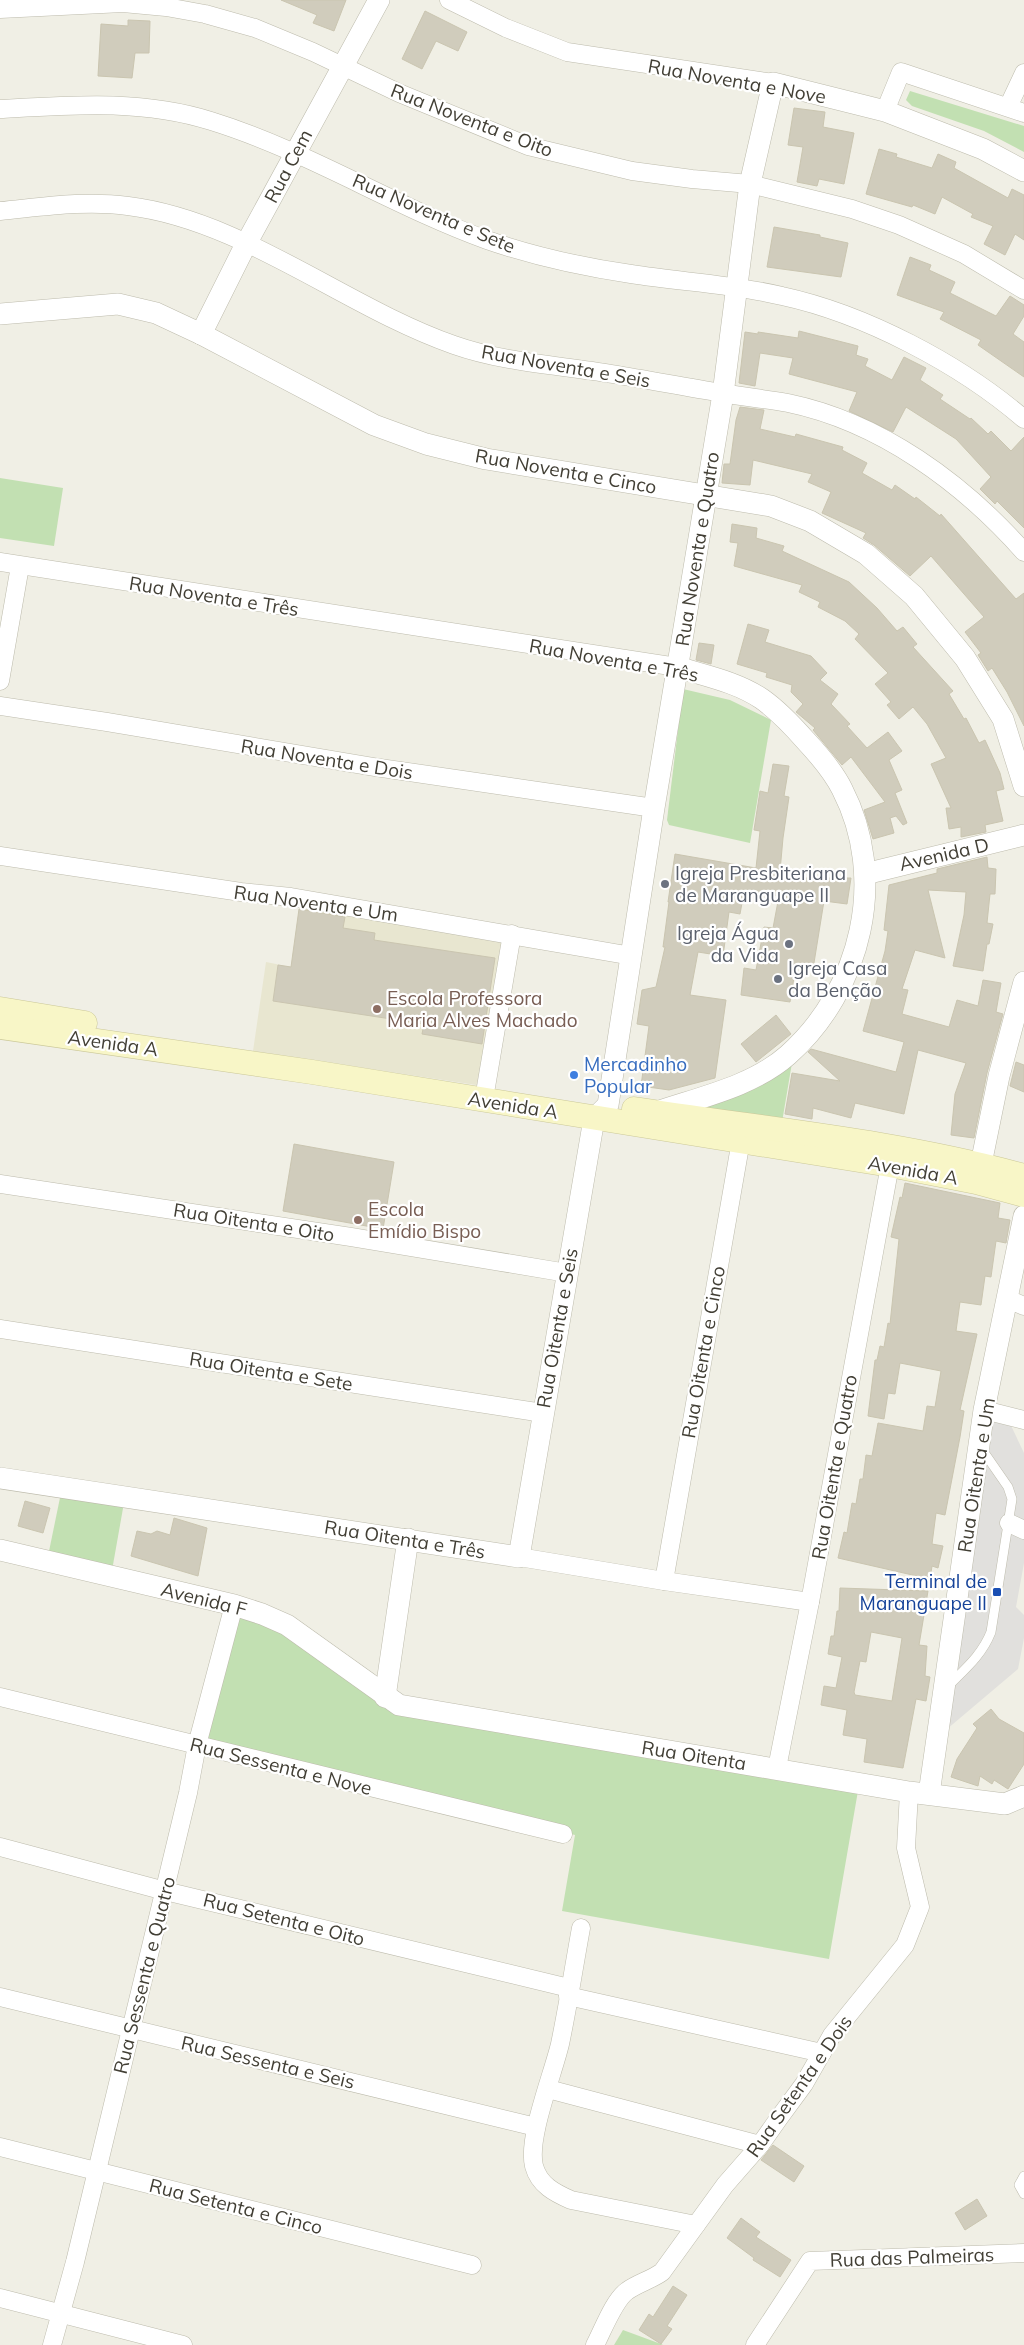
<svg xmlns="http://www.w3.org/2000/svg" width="1024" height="2345" font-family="Mulish,sans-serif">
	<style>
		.education { fill: #e8e6d0 }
		.green { fill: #c2e0b2 }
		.parking { fill: #e1e0dd }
		.building { fill: #d0ccbc; stroke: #cac5b0; fill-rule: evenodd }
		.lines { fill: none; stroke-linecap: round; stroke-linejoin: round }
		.service-casing { stroke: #bdbbac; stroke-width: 10 }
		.minor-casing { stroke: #bdbbac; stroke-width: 19 }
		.tertiary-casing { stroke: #bdbbac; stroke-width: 22 }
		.secondary-casing { stroke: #cbc899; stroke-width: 25 }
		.service { stroke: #fff; stroke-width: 9 }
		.minor { stroke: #fff; stroke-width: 18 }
		.tertiary { stroke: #fff; stroke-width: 21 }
		.secondary { stroke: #f8f6c7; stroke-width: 24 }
		.worship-dot { fill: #6b7280; stroke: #fff; stroke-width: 2 }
		.education-dot { fill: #8d6e63; stroke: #fff; stroke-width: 2 }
		.shop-dot { fill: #3f7fe0; stroke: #fff; stroke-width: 2 }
		.transit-dot { fill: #1a4fb4; stroke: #fff; stroke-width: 2 }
		.labels { text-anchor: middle; stroke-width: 4.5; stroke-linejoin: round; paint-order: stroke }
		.street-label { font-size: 19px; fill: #423f35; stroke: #fff }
		.worship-label { font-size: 19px; fill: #5b616d; stroke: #fff; text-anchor: start }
		.education-label { font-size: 19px; fill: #785e54; stroke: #fff; text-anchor: start }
		.shop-label { font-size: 19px; fill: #366cbe; stroke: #fff; text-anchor: start }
		.transit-label { font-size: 19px; fill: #164399; stroke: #fff; text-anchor: end }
	</style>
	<rect width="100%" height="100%" fill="#f0efe5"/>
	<path class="education" d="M300 902 507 934 483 1086 253 1051 266 962 291 967Z"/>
	<g class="green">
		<path d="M910 91 1024 126V152L984 131 912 106 906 100Z"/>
		<path d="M0 478 63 488 54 546 0 538Z"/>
		<path d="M683 689 730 700 771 720 750 843 669 825 667 820Z"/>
		<path d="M793 1057 781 1128 661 1112Z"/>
		<path d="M62 1488 125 1497 111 1576 47 1561Z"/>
		<path d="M236 1606 393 1703 859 1785 829 1959 562 1911 575 1835 201 1744Z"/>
		<path d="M623 2330 661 2344 663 2345H614Z"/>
	</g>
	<path class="parking" d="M987 1409 1005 1413 1024 1453V1563L1016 1607 1024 1615V1638L1018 1669 940 1735Z"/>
	<g class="building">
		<path d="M281 0H346L334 31 313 23 317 15Z"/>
		<path d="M425 11 467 32 458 51 436 41 422 69 402 59Z"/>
		<path d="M128 20 150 21 149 53H135L132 78 98 76 101 24 128 26Z"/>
		<path d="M794 108 825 112 823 127 854 133 844 184 819 179 817 186 797 182 803 147 788 145Z"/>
		<path d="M879 149 897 154 896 157 932 168 938 154 956 162 954 168 1008 198 1012 189 1024 195V240L1015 234 1005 255 984 244 993 226 971 217 973 214 942 197 935 214 913 205 912 207 866 194Z"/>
		<path d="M774 227 820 235V237L848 243 841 277 767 267Z"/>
		<path d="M910 257 931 265 929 270 955 282 950 293 996 316 1010 296 1024 305V316L1013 334 1024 342V377L978 345 981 340 940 319 944 312 897 295Z"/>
		<path d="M799 331 858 346 856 355 868 359 865 366 892 380 904 357 926 368 920 380 943 395 940 399 970 419 971 418 988 434 991 431 1011 451 1024 437V528L997 501 995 504 980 489 991 477 969 453 956 439 906 407 893 432 849 411 857 392 789 374 793 358 760 353 755 386 739 383 745 332 758 334V332L798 338Z"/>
		<path d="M740 407 764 410 760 429 795 437 796 434 843 447 842 450 867 463 862 473 892 490 895 485 915 499 916 497 940 516 941 514 1016 599 1024 593V726L1007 692 992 668 988 671 978 655 981 653 965 632 984 617 931 556 910 576 874 545 863 538 866 533 822 513 831 492 808 482 812 474 753 460 750 485 722 483 724 464H730L736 420Z"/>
		<path d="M732 524 757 528 756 538 784 546 782 551 849 582 877 608 897 631 903 627 917 644 913 647 953 691 949 694 964 719 966 718 979 743 985 740 1000 773 1004 789 996 791 1003 821 985 825 986 832 961 837V827L949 829 946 808H951L931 764 946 758 927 724 913 707 899 719 887 705 891 702 875 684 888 673 855 639 859 634 845 621 818 607 820 602 799 592 802 585 734 566 738 543 730 542Z"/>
		<path d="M748 624 769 630 765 642 811 656 827 673 820 680 838 694 831 704 850 724 847 726 867 748 888 732 902 751 889 760 902 790 895 793 907 823 903 825 896 816 890 818 894 833 873 839 864 810 885 802 851 757 842 765 813 730 815 728 796 712 803 704 791 692 792 685 766 677 767 673 737 664Z"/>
		<path d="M699 643 714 645 711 664 696 660Z"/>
		<path d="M773 764 789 766 784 796 789 797 783 838 780 871 804 874 805 878H851L847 904 824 901 813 969 796 965 790 1002 741 995 744 968 756 970 764 927 773 928 779 896 744 892 740 914 729 912 723 956 698 952 690 995 726 1000 715 1078 669 1090 641 1086 649 1026 637 1024 642 990 656 987 665 947H663L669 902H668L675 854 756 868 760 831 754 830 760 791 768 793Z"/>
		<path d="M987 857 988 868 996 869 995 894H990L987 923 993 924 989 944H987L983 971 953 966 964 915 966 892 928 890 945 958 915 950 902 989 908 990 902 1014 949 1027 957 1000 978 1006 983 980 1001 983 996 1012 1003 1014 987 1073 974 1138 951 1135 955 1094 966 1063 918 1050 904 1114 855 1103 851 1118 813 1108 812 1119 785 1114 792 1073 840 1081 808 1052 811 1049 896 1072 904 1042 863 1031 885 951 888 931 884 930 889 885 937 873V869Z"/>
		<path d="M299 909 345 917 343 928 375 933 374 940 495 958 482 1044 422 1034 424 1024 273 1001 278 965 291 967Z"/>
		<path d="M776 1015 791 1034 756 1062 741 1044Z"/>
		<path d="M1016 1062 1024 1065V1092L1010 1086Z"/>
		<path d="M294 1144 394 1162 383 1229 283 1211Z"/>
		<path d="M905 1183 1000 1203 998 1218 1010 1220 1006 1243 996 1241 991 1277 985 1276 981 1305 960 1302 956 1331 977 1334 960 1410 964 1411 960 1437 945 1515 936 1513 932 1544 943 1546 938 1568 932 1566 930 1579 838 1558 844 1532 847 1533 852 1503 856 1504 860 1479H863L866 1455 872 1456 878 1423 923 1431 927 1406 935 1407 941 1371 900 1363 895 1394 888 1393 884 1419 868 1416 875 1360H877L880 1346 884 1347 888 1323 890 1324 899 1239 891 1237 900 1197 902 1198Z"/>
		<path d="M25 1501 50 1508 43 1533 18 1526Z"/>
		<path d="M174 1518 207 1528 198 1576 131 1556 137 1531 151 1534 157 1531 170 1535Z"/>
		<path d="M840 1588 928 1591 919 1645 927 1646 925 1676 930 1677 926 1701 916 1699 903 1768 864 1762 867 1739 843 1735 847 1710 821 1705 824 1686 836 1688 842 1657 828 1654 831 1636H834L837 1611H839ZM871 1632 902 1638 892 1701 855 1695 854 1692 860 1661 866 1662Z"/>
		<path d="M991 1709 999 1719 1024 1733V1764L1008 1789 994 1780 992 1784 980 1776 978 1786 951 1777 957 1759 977 1728 973 1724Z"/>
		<path d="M773 2145 804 2166 794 2182 761 2160Z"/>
		<path d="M977 2199 987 2216 965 2230 955 2213Z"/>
		<path d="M741 2218 760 2232 756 2237 791 2260 780 2277 753 2260 754 2258 727 2238Z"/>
		<path d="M673 2286 687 2295 667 2326 672 2329 661 2344 639 2330 649 2314 653 2317Z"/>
	</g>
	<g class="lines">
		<defs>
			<g id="service">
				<path d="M948 1686C965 1669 982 1655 991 1632L1012 1499 1008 1487 981 1448"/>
				<path d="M1024 2176 1019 2185 1024 2194"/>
			</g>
			<g id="minor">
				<path d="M449 0 506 28 567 52 773 83"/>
				<path d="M0 9 123 3 166 7 205 14 255 28 313 52 399 93 528 146 632 171 692 179 750 184 852 209 899 225 964 254 1024 290"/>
				<path d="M1008 107 1024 73"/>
				<path d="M0 109C71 105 142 99 211 121 308 151 393 206 487 240 533 256 583 267 631 274 681 282 733 284 782 296 865 314 960 364 1024 419"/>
				<path d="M885 111 901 72 1024 113"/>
				<path d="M0 211C42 207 85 200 128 206 243 220 345 307 454 345 505 363 559 365 612 374 649 380 685 387 722 393 744 397 766 399 788 403 880 422 963 483 1024 552"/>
				<path d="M0 562 677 667"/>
				<path d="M0 681 20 566"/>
				<path d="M0 706 107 722 374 767 654 808"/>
				<path d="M0 856 241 892 291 897 632 956"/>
				<path d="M486 1087 512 934"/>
				<path d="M0 1184 351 1237 567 1273"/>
				<path d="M1008 1299 1024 1306"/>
				<path d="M0 1329 543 1413"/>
				<path d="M984 1410 1024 1420"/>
				<path d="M1009 1523 1024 1530"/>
				<path d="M519 1557 664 1581 810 1602"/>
				<path d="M664 1581 743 1129"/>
				<path d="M0 1697 563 1834"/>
				<path d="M777 1768 810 1602 890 1165"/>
				<path d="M0 1847 165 1891 569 1988"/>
				<path d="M581 1928C574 1966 568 2006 560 2044 553 2074 527 2138 534 2166 539 2185 555 2193 571 2200L696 2225"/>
				<path d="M568 1996 822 2053"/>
				<path d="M0 1997 536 2127"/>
				<path d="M548 2089 760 2145"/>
				<path d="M0 2147 472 2265"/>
				<path d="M0 2298 183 2345"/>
				<path d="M52 2345 75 2262 188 1793 197 1745 234 1605"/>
				<path d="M595 2345C603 2330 614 2300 627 2291 638 2283 651 2280 662 2272L725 2185 760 2145 779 2118 804 2084 832 2035 905 1945 920 1907 906 1848 909 1792"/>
				<path d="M755 2345 810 2261 1024 2253"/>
			</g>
			<g id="tertiary">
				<path d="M0 314 118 304 156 313 201 334 374 425 426 444 486 459 771 506 810 521 866 554 914 596 965 658 1003 719 1024 786"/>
				<path d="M201 334 246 244 379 0"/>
				<path d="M865 874 1024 835"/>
				<path d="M657 1112C701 1097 753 1086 788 1055 862 989 888 878 842 789 833 771 819 755 806 741 792 725 779 711 762 699 737 682 706 676 677 667"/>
				<path d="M981 1164 999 1076 1024 982"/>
				<path d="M0 1478 519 1557 594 1119 608 1105 654 808 723 394 750 184 773 83 885 111 983 149 1024 171"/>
				<path d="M0 1550 234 1605 262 1614 287 1625 399 1705 909 1792 1005 1804 1024 1796"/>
				<path d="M385 1697 408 1539"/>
				<path d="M929 1794 984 1410 1024 1216"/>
			</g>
			<g id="secondary">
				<path d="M0 1009 85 1023"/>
				<path d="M0 1027 312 1072 890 1165 976 1182 1024 1195"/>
				<path d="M634 1109C764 1129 897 1141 1024 1176"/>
			</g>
		</defs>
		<use href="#service" class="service-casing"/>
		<use href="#minor" class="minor-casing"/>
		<use href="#tertiary" class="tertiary-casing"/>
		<use href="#secondary" class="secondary-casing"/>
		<use href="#service" class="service"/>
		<use href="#minor" class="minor"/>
		<use href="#tertiary" class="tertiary"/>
		<use href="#secondary" class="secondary"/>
	</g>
	<g class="worship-dot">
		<circle cx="665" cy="884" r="5"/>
		<circle cx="789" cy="944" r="5"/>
		<circle cx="778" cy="979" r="5"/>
	</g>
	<g class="education-dot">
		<circle cx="377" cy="1009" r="5"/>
		<circle cx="358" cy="1220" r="5"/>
	</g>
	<circle class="shop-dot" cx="574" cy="1075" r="5"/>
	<rect class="transit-dot" x="992" y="1587" width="10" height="10" rx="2.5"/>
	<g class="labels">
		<g class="street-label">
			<text transform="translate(737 81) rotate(10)" y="7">Rua Noventa e Nove</text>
			<text transform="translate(472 120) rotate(21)" y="7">Rua Noventa e Oito</text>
			<text transform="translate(288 166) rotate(-62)" y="7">Rua Cem</text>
			<text transform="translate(434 213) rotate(23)" y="7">Rua Noventa e Sete</text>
			<text transform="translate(566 366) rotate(10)" y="7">Rua Noventa e Seis</text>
			<text transform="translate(566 471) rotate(10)" y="7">Rua Noventa e Cinco</text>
			<text transform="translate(697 549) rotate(-81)" y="7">Rua Noventa e Quatro</text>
			<text transform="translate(214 596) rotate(9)" y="7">Rua Noventa e Três</text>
			<text transform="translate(614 660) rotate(10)" y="7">Rua Noventa e Três</text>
			<text transform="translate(327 759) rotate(9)" y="7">Rua Noventa e Dois</text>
			<text transform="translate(944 854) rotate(-13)" y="7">Avenida D</text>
			<text transform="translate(316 903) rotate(8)" y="7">Rua Noventa e Um</text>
			<text transform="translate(113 1043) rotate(8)" y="7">Avenida A</text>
			<text transform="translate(513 1105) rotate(9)" y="7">Avenida A</text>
			<text transform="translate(913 1170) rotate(10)" y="7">Avenida A</text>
			<text transform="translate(254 1222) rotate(9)" y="7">Rua Oitenta e Oito</text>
			<text transform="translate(557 1328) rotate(-80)" y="7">Rua Oitenta e Seis</text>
			<text transform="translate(703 1352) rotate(-80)" y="7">Rua Oitenta e Cinco</text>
			<text transform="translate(271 1371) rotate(9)" y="7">Rua Oitenta e Sete</text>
			<text transform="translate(834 1467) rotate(-80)" y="7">Rua Oitenta e Quatro</text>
			<text transform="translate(976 1475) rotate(-81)" y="7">Rua Oitenta e Um</text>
			<text transform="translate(405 1539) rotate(9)" y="7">Rua Oitenta e Três</text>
			<text transform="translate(204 1599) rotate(14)" y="7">Avenida F</text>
			<text transform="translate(694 1755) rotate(9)" y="7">Rua Oitenta</text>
			<text transform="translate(281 1766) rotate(14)" y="7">Rua Sessenta e Nove</text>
			<text transform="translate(284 1919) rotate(14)" y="7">Rua Setenta e Oito</text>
			<text transform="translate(144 1975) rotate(-76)" y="7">Rua Sessenta e Quatro</text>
			<text transform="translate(268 2062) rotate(13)" y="7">Rua Sessenta e Seis</text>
			<text transform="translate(799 2086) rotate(-55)" y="7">Rua Setenta e Dois</text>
			<text transform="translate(236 2206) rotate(14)" y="7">Rua Setenta e Cinco</text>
			<text transform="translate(912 2257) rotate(-2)" y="7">Rua das Palmeiras</text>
		</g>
		<g class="worship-label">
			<text x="675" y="880">Igreja Presbiteriana<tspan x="675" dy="22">de Maranguape II</tspan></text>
			<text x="779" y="940" text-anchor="end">Igreja Água<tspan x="779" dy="22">da Vida</tspan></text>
			<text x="788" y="975">Igreja Casa<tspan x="788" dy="22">da Benção</tspan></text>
		</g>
		<g class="education-label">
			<text x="387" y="1005">Escola Professora<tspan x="387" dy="22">Maria Alves Machado</tspan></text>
			<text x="368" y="1216">Escola<tspan x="368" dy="22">Emídio Bispo</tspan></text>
		</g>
		<g class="shop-label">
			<text x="584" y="1071">Mercadinho<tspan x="584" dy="22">Popular</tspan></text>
		</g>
		<g class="transit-label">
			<text x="987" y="1588">Terminal de<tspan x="987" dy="22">Maranguape II</tspan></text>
		</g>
	</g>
</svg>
